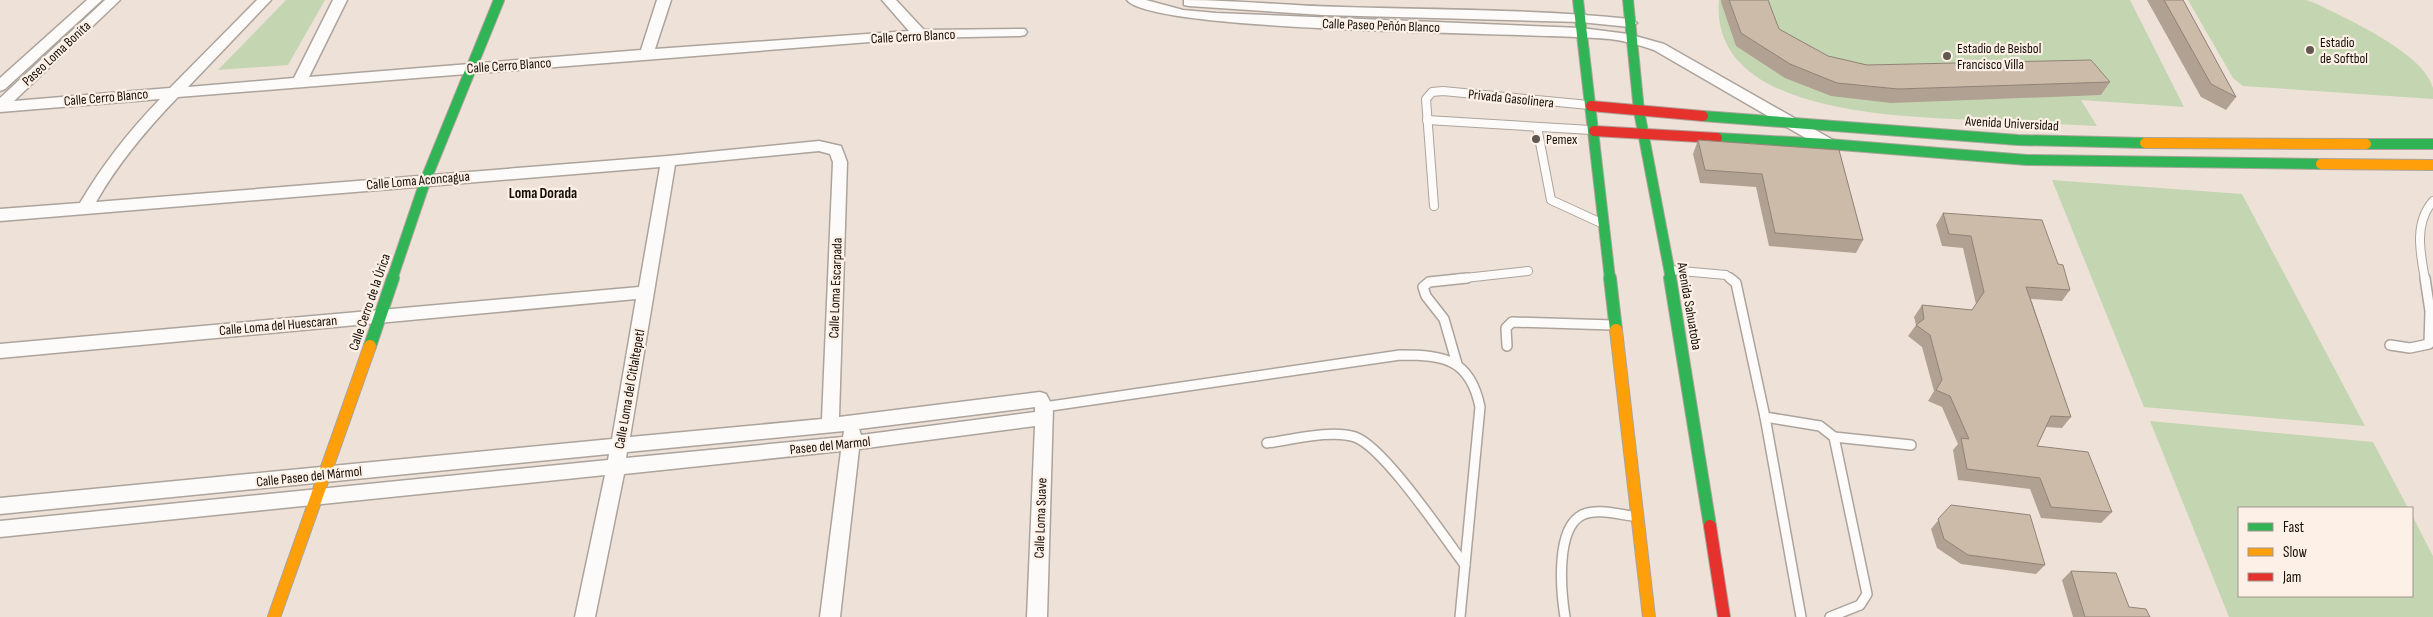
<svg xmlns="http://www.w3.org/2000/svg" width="2433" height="617" font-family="'Sofia Sans Condensed',sans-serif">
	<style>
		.green { fill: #c4d5b1 }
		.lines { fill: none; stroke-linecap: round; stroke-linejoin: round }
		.lane-far1-casing { stroke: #aca39c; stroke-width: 10 }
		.lane-casing { stroke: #aca39c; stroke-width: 12 }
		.street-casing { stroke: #aca39c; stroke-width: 3 }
		.fast-far1-casing { stroke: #aca39c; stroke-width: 12 }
		.fast-casing { stroke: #aca39c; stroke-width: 14 }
		.slow-far1-casing { stroke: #aca39c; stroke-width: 12 }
		.slow-casing { stroke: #aca39c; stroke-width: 14 }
		.jam-far1-casing { stroke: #aca39c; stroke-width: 12 }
		.jam-casing { stroke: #aca39c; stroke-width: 14 }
		.lane-far1 { stroke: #fcfbf9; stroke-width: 8 }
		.lane { stroke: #fcfbf9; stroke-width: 9 }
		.street { fill: #fcfbf9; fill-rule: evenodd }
		.fast-far1 { stroke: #30b455; stroke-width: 10 }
		.fast { stroke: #30b455; stroke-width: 12 }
		.slow-far1 { stroke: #ff9f0a; stroke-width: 10 }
		.slow { stroke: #ff9f0a; stroke-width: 12 }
		.jam-far1 { stroke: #e5322d; stroke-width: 10 }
		.jam { stroke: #e5322d; stroke-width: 12 }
		.wall { fill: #b0a192 }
		.building { fill: #cdbbaa; stroke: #908377 }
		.poi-dot { fill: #605851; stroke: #fdf0e6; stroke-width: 2 }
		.labels { text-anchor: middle; stroke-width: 4.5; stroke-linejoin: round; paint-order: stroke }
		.street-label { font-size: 14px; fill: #140e08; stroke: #fdf0e6 }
		.poi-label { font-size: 14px; fill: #140e08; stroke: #fdf0e6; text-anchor: start }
		.neighbourhood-label { font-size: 15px; font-weight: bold; fill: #140e08; stroke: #fdf0e6 }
	</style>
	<rect width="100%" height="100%" fill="#eee2d8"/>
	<g class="green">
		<path d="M286 0H325L288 65 218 70Z"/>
		<path d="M1719 0H2130L2184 107 2081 100 2097 126C2055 124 2013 122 1972 120 1896 116 1709 114 1719 0Z"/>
		<path d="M2188 0H2306L2317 4C2347 19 2424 53 2433 88 2433 91 2433 96 2433 99L2243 86 2233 78Z"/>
		<path d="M2052 180 2242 194 2365 426 2144 407Z"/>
		<path d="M2150 421 2373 442 2408 508H2239V596H2412V515L2433 556V617H2229Z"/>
	</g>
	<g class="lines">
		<defs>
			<g id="lane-far1">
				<path d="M1427 120 1591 130"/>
				<path d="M1537 127 1551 200 1599 222"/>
				<path d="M1434 206 1426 99 1432 92 1443 91 1589 105"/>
				<path d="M1670 270 1726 275 1731 279"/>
				<path d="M1456 279 1528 271"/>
				<path d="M2425 279C2420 252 2414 223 2433 201"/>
			</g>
			<g id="lane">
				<path d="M1730 278 1736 283 1765 417 1801 617"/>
				<path d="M2390 345 2410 348 2429 344 2430 311 2425 278"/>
				<path d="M1507 346 1506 328 1512 322 1613 325"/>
				<path d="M1457 364 1444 319 1426 296 1423 287 1429 282 1467 278"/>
				<path d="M1044 407 1400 355C1445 355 1470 359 1480 407L1460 617"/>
				<path d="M1765 417 1820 426 1834 437 1867 594 1860 605 1830 617"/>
				<path d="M1834 437 1911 445"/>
				<path d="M1267 443C1291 440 1332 429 1355 437 1384 447 1444 537 1465 565"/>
				<path d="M1565 617C1561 592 1555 529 1582 515 1596 508 1617 514 1632 516"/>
			</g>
			<g id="street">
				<path d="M87 0H102L5 89 0 91V78Z"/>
				<path d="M105 0H120L14 101 170 88 257 0H271L188 87 294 78 333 0H347L309 77 641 50 657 0H671L655 49 909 31 882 0H896L924 30 1025 29 1027 32 1025 35 1020 36 920 38 178 97C146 130 119 162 96 202L668 156 819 141 841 146 847 162 839 417 1040 392 1046 394 1053 407 1047 617H1027L1035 426 859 449 840 617H820L841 451 624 474 595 617H575L605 475 0 537V521L608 460 609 454 0 514V498L612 439 636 299 0 358V344L639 287 660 167 0 221V209L80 203C103 164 129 131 160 99L0 112V98ZM819 151 830 154 833 162 822 419 630 437 675 165ZM1035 407V412L861 435 859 429ZM844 431 843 437 626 458 627 452Z"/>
				<path d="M1127 0H1146L1183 10 1216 13 1581 28 1628 34 1664 44 1833 140 1835 144 1833 148H1823L1654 50C1640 45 1625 41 1610 39 1544 32 1153 34 1127 0Z"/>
				<path d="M1184 0C1237 0 1290 6 1343 7 1438 10 1535 9 1630 19L1637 23 1630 27 1580 22 1323 15 1189 6 1184 5Z"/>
			</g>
			<g id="fast-far1">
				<path d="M1578 0 1610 279"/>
				<path d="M1628 0 1639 111 1671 279"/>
				<path d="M1703 116 2018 140 2145 143"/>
				<path d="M1717 138 1828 144 2027 160 2321 164"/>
				<path d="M2366 144H2433"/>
				<path d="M392 279 426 179 499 0"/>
			</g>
			<g id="fast">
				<path d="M1610 278 1616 330"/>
				<path d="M1670 278 1710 526"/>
				<path d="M370 346 393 278"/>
			</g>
			<g id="slow-far1">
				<path d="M2145 143 2366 144"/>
				<path d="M2321 164 2433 165"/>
			</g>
			<g id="slow">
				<path d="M1616 330 1649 617"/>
				<path d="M274 617 370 346"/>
			</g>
			<g id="jam-far1">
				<path d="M1591 106 1703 116"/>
				<path d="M1594 131 1717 138"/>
			</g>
			<path id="jam" d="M1710 526 1724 617"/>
		</defs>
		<use href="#lane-far1" class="lane-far1-casing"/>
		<use href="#lane" class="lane-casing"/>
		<use href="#street" class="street-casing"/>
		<use href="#fast-far1" class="fast-far1-casing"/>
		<use href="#fast" class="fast-casing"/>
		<use href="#slow-far1" class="slow-far1-casing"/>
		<use href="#slow" class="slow-casing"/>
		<use href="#jam-far1" class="jam-far1-casing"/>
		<use href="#jam" class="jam-casing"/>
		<use href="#lane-far1" class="lane-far1"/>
		<use href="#lane" class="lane"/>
		<use href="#street" class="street"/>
		<use href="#fast-far1" class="fast-far1"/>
		<use href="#fast" class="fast"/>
		<use href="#slow-far1" class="slow-far1"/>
		<use href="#slow" class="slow"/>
		<use href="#jam-far1" class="jam-far1"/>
		<use href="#jam" class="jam"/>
	</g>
	<g class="wall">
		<path d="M1721 0H1768L1779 29 1828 56 1867 65 2110 82 2101 95 1891 103 1831 96 1785 78 1736 46 1721 2Z"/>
		<path d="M2147 0H2183L2236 97 2226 110 2201 97Z"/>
		<path d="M1698 140 1839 150 1863 240 1856 253 1769 246 1756 187 1700 183 1693 154Z"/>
		<path d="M1943 213 2058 264 2070 290 2062 301 2031 299 2071 417 2062 428 2046 427 2037 446 2112 512 2101 523 2041 518 2030 489 1958 480 1953 450 1958 444 1942 407 1928 401 1934 391 1922 347 1908 336 1916 325 1914 317 1922 305 1972 310 1976 304 1963 248 1942 246 1936 225Z"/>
		<path d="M1951 505 2045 565 2036 574 1961 564 1937 548 1931 529Z"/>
		<path d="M2071 571 2129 607 2150 617H2073L2062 580Z"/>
	</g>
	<g class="building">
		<path d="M1729 0H1768L1779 29 1828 56 1867 65 2091 60 2110 82 1898 89 1837 83 1790 64 1741 33Z"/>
		<path d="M2164 0H2183L2236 97 2211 84Z"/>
		<path d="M1698 140 1839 150 1863 240 1775 233 1762 174 1705 170Z"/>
		<path d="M1943 213 2042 220 2058 264 2063 265 2070 290 2026 287 2071 417 2051 416 2037 446 2088 452 2112 512 2051 507 2040 478 1967 469 1961 438 1969 439 1950 396 1936 390 1942 380 1930 335 1916 325 1924 319 1922 305 1972 310 1984 292 1971 236 1949 234Z"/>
		<path d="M1951 505 2030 515 2045 565 1968 555 1944 539 1938 519Z"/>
		<path d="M2071 571 2116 573 2129 607 2146 609 2150 617H2085Z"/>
	</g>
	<g class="poi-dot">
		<circle cx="2310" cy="50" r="5"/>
		<circle cx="1947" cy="56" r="5"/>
		<circle cx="1536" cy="139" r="5"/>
	</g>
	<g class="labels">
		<g class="street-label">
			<text transform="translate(1381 25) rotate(2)" y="5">Calle Paseo Peñón Blanco</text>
			<text transform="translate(913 36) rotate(-3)" y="5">Calle Cerro Blanco</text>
			<text transform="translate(56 53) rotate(-43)" y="5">Paseo Loma Bonita</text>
			<text transform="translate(509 65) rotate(-4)" y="5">Calle Cerro Blanco</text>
			<text transform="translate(106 97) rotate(-5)" y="5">Calle Cerro Blanco</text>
			<text transform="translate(1511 98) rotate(6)" y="5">Privada Gasolinera</text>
			<text transform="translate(2012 123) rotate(3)" y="5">Avenida Universidad</text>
			<text transform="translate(418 180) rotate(-5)" y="5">Calle Loma Aconcagua</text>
			<text transform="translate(835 288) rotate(-88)" y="5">Calle Loma Escarpada</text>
			<text transform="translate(369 302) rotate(-71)" y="5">Calle Cerro de la Úrica</text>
			<text transform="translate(1690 306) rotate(80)" y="5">Avenida Sahuatoba</text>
			<text transform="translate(278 325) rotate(-5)" y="5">Calle Loma del Huescaran</text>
			<text transform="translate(629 389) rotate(-80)" y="5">Calle Loma del Citlaltepetl</text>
			<text transform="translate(830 445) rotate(-6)" y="5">Paseo del Marmol</text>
			<text transform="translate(309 476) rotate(-6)" y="5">Calle Paseo del Mármol</text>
			<text transform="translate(1040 518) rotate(-88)" y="5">Calle Loma Suave</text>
		</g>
		<g class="poi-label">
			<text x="2320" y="47">Estadio<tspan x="2320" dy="16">de Softbol</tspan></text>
			<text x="1957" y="53">Estadio de Beisbol<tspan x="1957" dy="16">Francisco Villa</tspan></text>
			<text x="1546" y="144">Pemex</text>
		</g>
		<g class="neighbourhood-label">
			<text x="543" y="198">Loma Dorada</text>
		</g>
	</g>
	<rect x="2238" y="507" width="175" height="90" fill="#fdf0e6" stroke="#a0968d"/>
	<rect x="2248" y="523" width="25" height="8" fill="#30b455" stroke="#a0968d"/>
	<text x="2283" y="532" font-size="15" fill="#140e08">Fast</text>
	<rect x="2248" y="548" width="25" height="8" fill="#ff9f0a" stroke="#a0968d"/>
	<text x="2283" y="557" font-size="15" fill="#140e08">Slow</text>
	<rect x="2248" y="573" width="25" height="8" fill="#e5322d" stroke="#a0968d"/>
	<text x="2283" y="582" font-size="15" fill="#140e08">Jam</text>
</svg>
